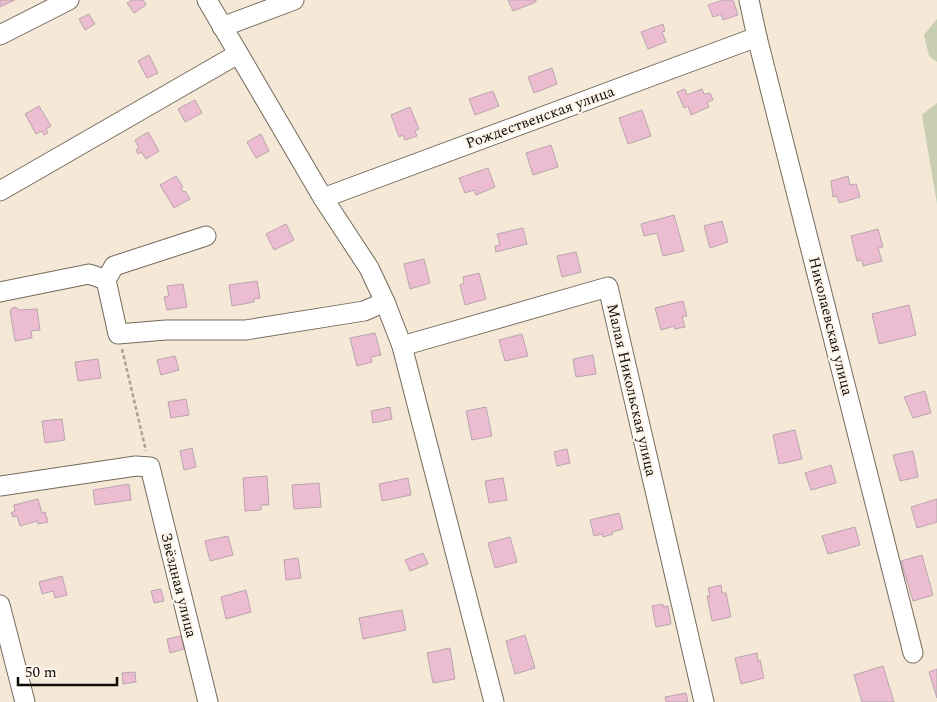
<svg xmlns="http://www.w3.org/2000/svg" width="937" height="702" font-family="Spectral,serif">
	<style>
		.green { fill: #c7cfb0 }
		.building { fill: #ecbdd1; stroke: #b9a5ad }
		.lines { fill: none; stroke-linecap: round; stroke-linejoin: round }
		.minor-casing { stroke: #746a5b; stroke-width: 21 }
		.path { stroke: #ada395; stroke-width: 2.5; stroke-dasharray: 4 2.5; stroke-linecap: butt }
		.minor { stroke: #fff; stroke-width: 19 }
		.labels { text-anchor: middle; stroke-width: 4.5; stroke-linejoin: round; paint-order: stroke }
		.street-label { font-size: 15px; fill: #0f0b06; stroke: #fef6ec }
	</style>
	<rect width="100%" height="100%" fill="#f5e8d7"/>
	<g class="green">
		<path d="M937 19V62L929 56 924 35Z"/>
		<path d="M937 103V204L922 115Z"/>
	</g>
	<g class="building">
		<path d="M0 0H15L0 7Z"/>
		<path d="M132 0H143L146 5 134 13 127 3Z"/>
		<path d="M508 0H536V2L513 11Z"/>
		<path d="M723 0H733L738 15 723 20 721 14 713 17 708 5Z"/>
		<path d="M89 14 95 24 85 30 79 19Z"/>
		<path d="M663 24 665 31 662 32 666 42 648 49 641 32Z"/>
		<path d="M149 55 158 73 147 78 138 61Z"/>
		<path d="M552 68 557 84 534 93 528 77Z"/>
		<path d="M685 89 687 95 702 89 704 94 710 93 713 100 707 103 709 107 691 115 688 106 684 108 677 92Z"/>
		<path d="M493 91 499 106 475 115 469 99Z"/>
		<path d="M195 100 202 113 185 122 178 109Z"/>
		<path d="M39 106 51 126 46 129 48 133 44 135 42 131 36 134 25 114Z"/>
		<path d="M410 107 419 129 415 131 417 136 405 140 403 135 399 137 391 115Z"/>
		<path d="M642 110 651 136 628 144 619 118Z"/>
		<path d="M148 132 159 151 146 159 141 152 138 154 136 150 139 148 135 140Z"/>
		<path d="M261 134 269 151 256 158 247 142Z"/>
		<path d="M551 145 558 167 533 175 526 153Z"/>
		<path d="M488 168 495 187 476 195 474 190 465 193 459 178Z"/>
		<path d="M176 176 183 187 181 188 183 192 185 191 190 199 174 208 160 185Z"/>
		<path d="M848 176 850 185 856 184 860 197 839 203 837 196 833 197 831 181Z"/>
		<path d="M674 215 684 251 663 256 657 233 644 236 641 224Z"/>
		<path d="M722 221 728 242 710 248 704 226Z"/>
		<path d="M286 224 294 240 274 250 266 234Z"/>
		<path d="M523 228 527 244 496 252 495 246 500 245 497 234Z"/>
		<path d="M878 229 883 247 878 248 882 261 863 266 862 260 857 261 851 236Z"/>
		<path d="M576 252 581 272 562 277 557 256Z"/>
		<path d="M424 259 430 283 410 289 404 264Z"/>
		<path d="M479 273 486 299 465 305 460 285 464 283 463 277Z"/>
		<path d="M257 281 260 298 254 299V302L232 306 229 285Z"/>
		<path d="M183 284 187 307 167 310 164 297 169 296 167 286Z"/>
		<path d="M683 301 687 316 682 317 685 327 675 329 674 326 661 330 655 308Z"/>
		<path d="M909 305 916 335 879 344 872 314Z"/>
		<path d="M16 307 19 310 37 309 40 330 31 331 32 338 15 341 10 311 12 308Z"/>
		<path d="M375 333 381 355 371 357 372 362 357 366 350 338Z"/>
		<path d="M522 334 528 356 505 361 499 340Z"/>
		<path d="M593 355 596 374 576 377 573 359Z"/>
		<path d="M175 356 179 370 161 375 157 360Z"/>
		<path d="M98 359 101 378 78 381 75 362Z"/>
		<path d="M925 391 931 413 913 418 904 397Z"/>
		<path d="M186 399 189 415 171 418 168 402Z"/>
		<path d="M390 407 392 419 373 423 371 411Z"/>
		<path d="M486 407 492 436 472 440 466 411Z"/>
		<path d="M62 419 65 440 45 443 42 421Z"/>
		<path d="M795 430 802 459 779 464 773 435Z"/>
		<path d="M192 448 196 467 184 470 180 451Z"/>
		<path d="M567 449 570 463 557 466 554 452Z"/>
		<path d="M913 451 918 477 900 481 893 455Z"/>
		<path d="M831 465 836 483 811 490 805 473Z"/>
		<path d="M267 476 269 505H261V510L245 511 243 478Z"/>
		<path d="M408 478 411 495 382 501 379 484Z"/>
		<path d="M503 478 507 500 489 503 485 481Z"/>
		<path d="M319 483 321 507 294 509 292 485Z"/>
		<path d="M129 484 131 500 95 505 93 490Z"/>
		<path d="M38 499 42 513 45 512 48 522 38 524 37 521 20 526 17 516 13 517 11 513 15 511 14 505Z"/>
		<path d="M937 499V522L917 528 911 507Z"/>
		<path d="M619 513 623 529 612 532 613 534 603 537 602 534 594 536 590 520Z"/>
		<path d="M855 527 860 545 828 554 822 536Z"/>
		<path d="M228 536 233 555 210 561 205 541Z"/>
		<path d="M510 537 517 562 495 568 488 543Z"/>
		<path d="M423 553 428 564 410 571 405 560Z"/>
		<path d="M922 555 933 595 913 601 901 561Z"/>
		<path d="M298 558 301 578 286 580 284 560Z"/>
		<path d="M62 576 67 595 55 598 53 591 42 594 39 582Z"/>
		<path d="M721 585 722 593H726L731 617 712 621 707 596H710L708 588Z"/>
		<path d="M161 589 164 601 154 603 151 591Z"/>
		<path d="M246 590 251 612 226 619 221 597Z"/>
		<path d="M663 604V607L668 606 671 624 656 627 652 606Z"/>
		<path d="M402 610 406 630 363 639 359 618Z"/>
		<path d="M525 635 535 668 515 674 506 641Z"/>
		<path d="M181 636 184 649 170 653 167 639Z"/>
		<path d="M450 648 455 679 433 683 427 653Z"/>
		<path d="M757 653 758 661 760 660 764 678 741 684 735 658Z"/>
		<path d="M883 666 894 702H862L854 675Z"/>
		<path d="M937 669V698L929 672Z"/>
		<path d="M135 672 136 682 123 684 122 673Z"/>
		<path d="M686 693 688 702H666L665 697Z"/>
	</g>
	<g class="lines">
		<defs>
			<g id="minor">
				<path d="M207 0 323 198 369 268 385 302 402 346 494 702"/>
				<path d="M749 0 757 37 913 653"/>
				<path d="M222 27 294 0"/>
				<path d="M0 35 69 0"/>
				<path d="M0 191 238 54"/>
				<path d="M323 198 757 37"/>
				<path d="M106 280 114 266 206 236"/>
				<path d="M0 292 89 274 106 280 118 334 166 330H246L364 311 385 302"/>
				<path d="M402 346 608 287 704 702"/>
				<path d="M0 486 136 466 150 467 208 702"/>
				<path d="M0 605 25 702"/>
			</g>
		</defs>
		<use href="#minor" class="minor-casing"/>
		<path class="path" d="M122 349 146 451"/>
		<use href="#minor" class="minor"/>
	</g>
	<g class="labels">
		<g class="street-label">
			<text transform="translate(540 117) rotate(-20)" y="5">Рождественская улица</text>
			<text transform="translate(831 326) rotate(76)" y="5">Николаевская улица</text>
			<text transform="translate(632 390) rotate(77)" y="5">Малая Никольская улица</text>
			<text transform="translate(179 585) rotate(76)" y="5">Звёздная улица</text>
		</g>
	</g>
	<path d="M18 677v8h99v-8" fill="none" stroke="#0f0b06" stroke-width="2.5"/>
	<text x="25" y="677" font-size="15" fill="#0f0b06" stroke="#fef6ec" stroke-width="4" paint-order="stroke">50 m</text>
</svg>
